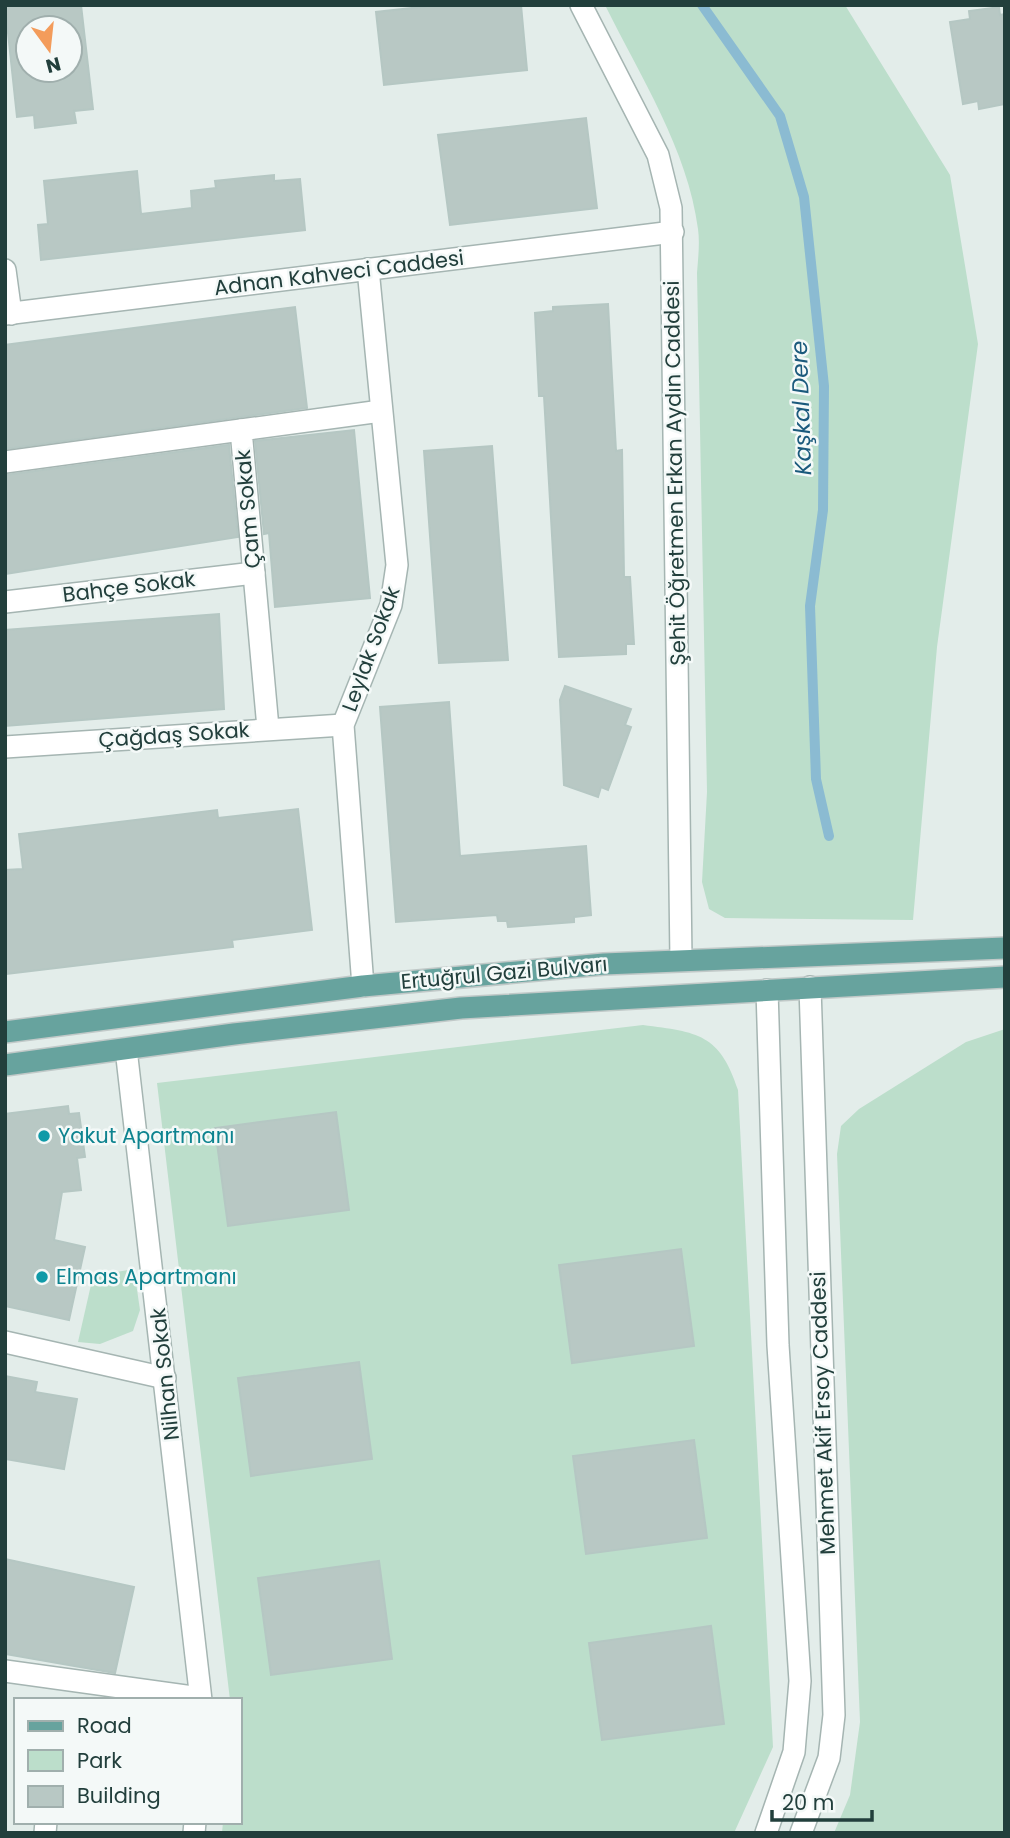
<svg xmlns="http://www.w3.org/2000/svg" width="1010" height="1838" font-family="Poppins,sans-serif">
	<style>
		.green { fill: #bcdecb }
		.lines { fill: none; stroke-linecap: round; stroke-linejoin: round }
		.stream { stroke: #8bbbd2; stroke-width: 10 }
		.building { fill: #b8c8c4; stroke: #b5c7c3; stroke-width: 2; fill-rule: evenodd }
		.minor-casing { stroke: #a5b5b2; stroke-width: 24 }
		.major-casing { stroke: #c1c9c8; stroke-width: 24 }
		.minor { stroke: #fff; stroke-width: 21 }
		.major { stroke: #67a39e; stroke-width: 21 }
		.culture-dot { fill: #0f9aa8; stroke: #f4f9f8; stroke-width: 2.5 }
		.labels { text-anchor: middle; stroke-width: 5; stroke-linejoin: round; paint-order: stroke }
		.street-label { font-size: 21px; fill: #223f3c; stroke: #f4f9f8 }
		.culture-label { font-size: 21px; fill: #0d838f; stroke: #f4f9f8; text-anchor: start }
		.water-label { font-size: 23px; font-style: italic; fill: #1b5a7c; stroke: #f4f9f8 }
	</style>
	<rect width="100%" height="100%" fill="#e3edea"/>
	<g class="green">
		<path d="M605 5H845L950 175 978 344 937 647 913 920 725 918 709 909 702 882 707 792 697 273C698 259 700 243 698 229 688 150 640 76 605 5Z"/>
		<path d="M643 1025C698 1032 720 1034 738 1090L773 1747 734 1833H222L223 1822H240V1700H230L157 1083Z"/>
		<path d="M1005 1029V1833H834L850 1795 860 1722 837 1154 841 1126 859 1109 966 1042Z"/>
		<path d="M134 1269 140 1310 133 1331 100 1344 78 1342 93 1276Z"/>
	</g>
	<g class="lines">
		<path class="stream" d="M702 5 780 116 804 197 824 386 823 510 810 606 816 779 829 836"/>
	</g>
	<g class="building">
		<path d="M5 5H81L93 109 74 111 76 123 35 128 34 115 17 117ZM28 28H70V70H28Z"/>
		<path d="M439 5H521L527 70 384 85 376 12Z"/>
		<path d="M999 7 1000 15 1005 14V104L979 109 978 101 963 104 950 22 970 19 969 11Z"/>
		<path d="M586 118 597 208 450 225 438 135Z"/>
		<path d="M137 171 141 214 192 208 191 191 216 188 215 181 274 175V181L300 179 305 230 41 260 38 225 48 224 44 181Z"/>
		<path d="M608 304 616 451 622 450 624 577H630L634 644H626V654L559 657 544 396H539L535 313 553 311V307Z"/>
		<path d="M295 307 307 408 5 449V345Z"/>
		<path d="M354 430 370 598 275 607 269 533 264 534 255 441Z"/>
		<path d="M229 445 238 537 5 574V475Z"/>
		<path d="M492 446 508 660 439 663 424 451Z"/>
		<path d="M219 614 224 709 5 726V630Z"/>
		<path d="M565 686 631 709 625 725 631 727 608 790 601 787 598 797 564 785 560 700Z"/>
		<path d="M449 702 460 856 586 846 591 915 574 917V922L508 927 507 921H498L497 915 396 922 380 707Z"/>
		<path d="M298 809 312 930 232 940 233 947 5 974V870L23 869 19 834 217 810 218 818Z"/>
		<path d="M68 1106 69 1114 79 1113 85 1157 77 1158 81 1190 62 1192 54 1240 85 1247 69 1320 5 1306V1114Z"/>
		<path d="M336 1112 349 1210 228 1226 215 1128Z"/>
		<path d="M681 1249 694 1346 572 1363 559 1265Z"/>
		<path d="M359 1362 372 1459 251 1476 238 1378Z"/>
		<path d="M5 1376 37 1382 35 1392 77 1399 64 1469 5 1459Z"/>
		<path d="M694 1440 707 1538 586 1554 573 1456Z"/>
		<path d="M5 1559 134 1587 115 1673 5 1654Z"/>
		<path d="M379 1561 392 1659 271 1675 258 1578Z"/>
		<path d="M711 1626 724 1724 602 1740 589 1643Z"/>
	</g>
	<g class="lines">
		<defs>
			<g id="minor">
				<path d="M581 5 658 155 671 208 681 960"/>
				<path d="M5 270 11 314"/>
				<path d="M5 314 673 232"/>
				<path d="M5 462 241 430"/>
				<path d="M5 602 254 573"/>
				<path d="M268 728 241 430 381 411"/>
				<path d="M5 747 343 725"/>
				<path d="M363 986 343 725 391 605 397 565 368 269"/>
				<path d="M126 1049 201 1700"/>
				<path d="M5 1342 165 1378"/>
				<path d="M5 1671 200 1698"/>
				<path d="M45 1833 46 1822"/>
				<path d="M194 1833 195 1822"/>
				<path d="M766 1833 794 1752 800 1681 778 1345 767 990"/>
				<path d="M801 1833 829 1758 834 1715 810 987"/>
			</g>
			<g id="major">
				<path d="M5 1032 363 986 604 964 1005 948"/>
				<path d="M5 1065 234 1034 461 1008 1005 977"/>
			</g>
		</defs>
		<use href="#minor" class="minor-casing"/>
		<use href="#major" class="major-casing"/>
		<use href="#minor" class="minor"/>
		<use href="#major" class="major"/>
	</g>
	<g class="culture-dot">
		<circle cx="44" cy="1136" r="7"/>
		<circle cx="42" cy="1277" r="7"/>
	</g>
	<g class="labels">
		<g class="street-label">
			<text transform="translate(339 273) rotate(-7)" y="7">Adnan Kahveci Caddesi</text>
			<text transform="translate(675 473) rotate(-91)" y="7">Şehit Öğretmen Erkan Aydın Caddesi</text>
			<text transform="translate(248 509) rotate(-95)" y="7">Çam Sokak</text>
			<text transform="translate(129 587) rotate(-7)" y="7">Bahçe Sokak</text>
			<text transform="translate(371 649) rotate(-70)" y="7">Leylak Sokak</text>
			<text transform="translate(174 735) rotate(-4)" y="7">Çağdaş Sokak</text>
			<text transform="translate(504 973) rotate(-5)" y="7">Ertuğrul Gazi Bulvarı</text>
			<text transform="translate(165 1374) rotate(-96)" y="7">Nilhan Sokak</text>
			<text transform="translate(823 1413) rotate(-92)" y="7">Mehmet Akif Ersoy Caddesi</text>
		</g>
		<g class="culture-label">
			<text x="58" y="1143">Yakut Apartmanı</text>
			<text x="56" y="1284">Elmas Apartmanı</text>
		</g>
		<g class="water-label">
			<text transform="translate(801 408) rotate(-92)" y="8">Kaşkal Dere</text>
		</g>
	</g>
	<rect width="1010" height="1838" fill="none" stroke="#223f3c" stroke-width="14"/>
	<rect x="14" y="1698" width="228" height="126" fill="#f4f9f8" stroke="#a0afad" stroke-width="2"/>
	<rect x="28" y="1721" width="35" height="10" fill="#67a39e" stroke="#a0afad" stroke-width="2"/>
	<text x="77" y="1733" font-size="21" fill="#223f3c">Road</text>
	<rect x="28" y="1750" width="35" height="21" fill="#bcdecb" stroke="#a0afad" stroke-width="2"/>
	<text x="77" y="1768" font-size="21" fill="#223f3c">Park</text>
	<rect x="28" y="1786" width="35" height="21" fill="#b8c8c4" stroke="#a0afad" stroke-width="2"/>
	<text x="77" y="1803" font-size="21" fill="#223f3c">Building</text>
	<g transform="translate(49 49) rotate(165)"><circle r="33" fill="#f4f9f8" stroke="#a0afad" stroke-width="2"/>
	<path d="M0-5L12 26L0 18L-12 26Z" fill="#f39c5b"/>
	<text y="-10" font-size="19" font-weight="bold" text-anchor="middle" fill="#223f3c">N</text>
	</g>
	<path d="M772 1810v10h100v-10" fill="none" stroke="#223f3c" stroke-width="3.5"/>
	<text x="782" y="1810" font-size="21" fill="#223f3c" stroke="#f4f9f8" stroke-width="5" paint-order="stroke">20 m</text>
</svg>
